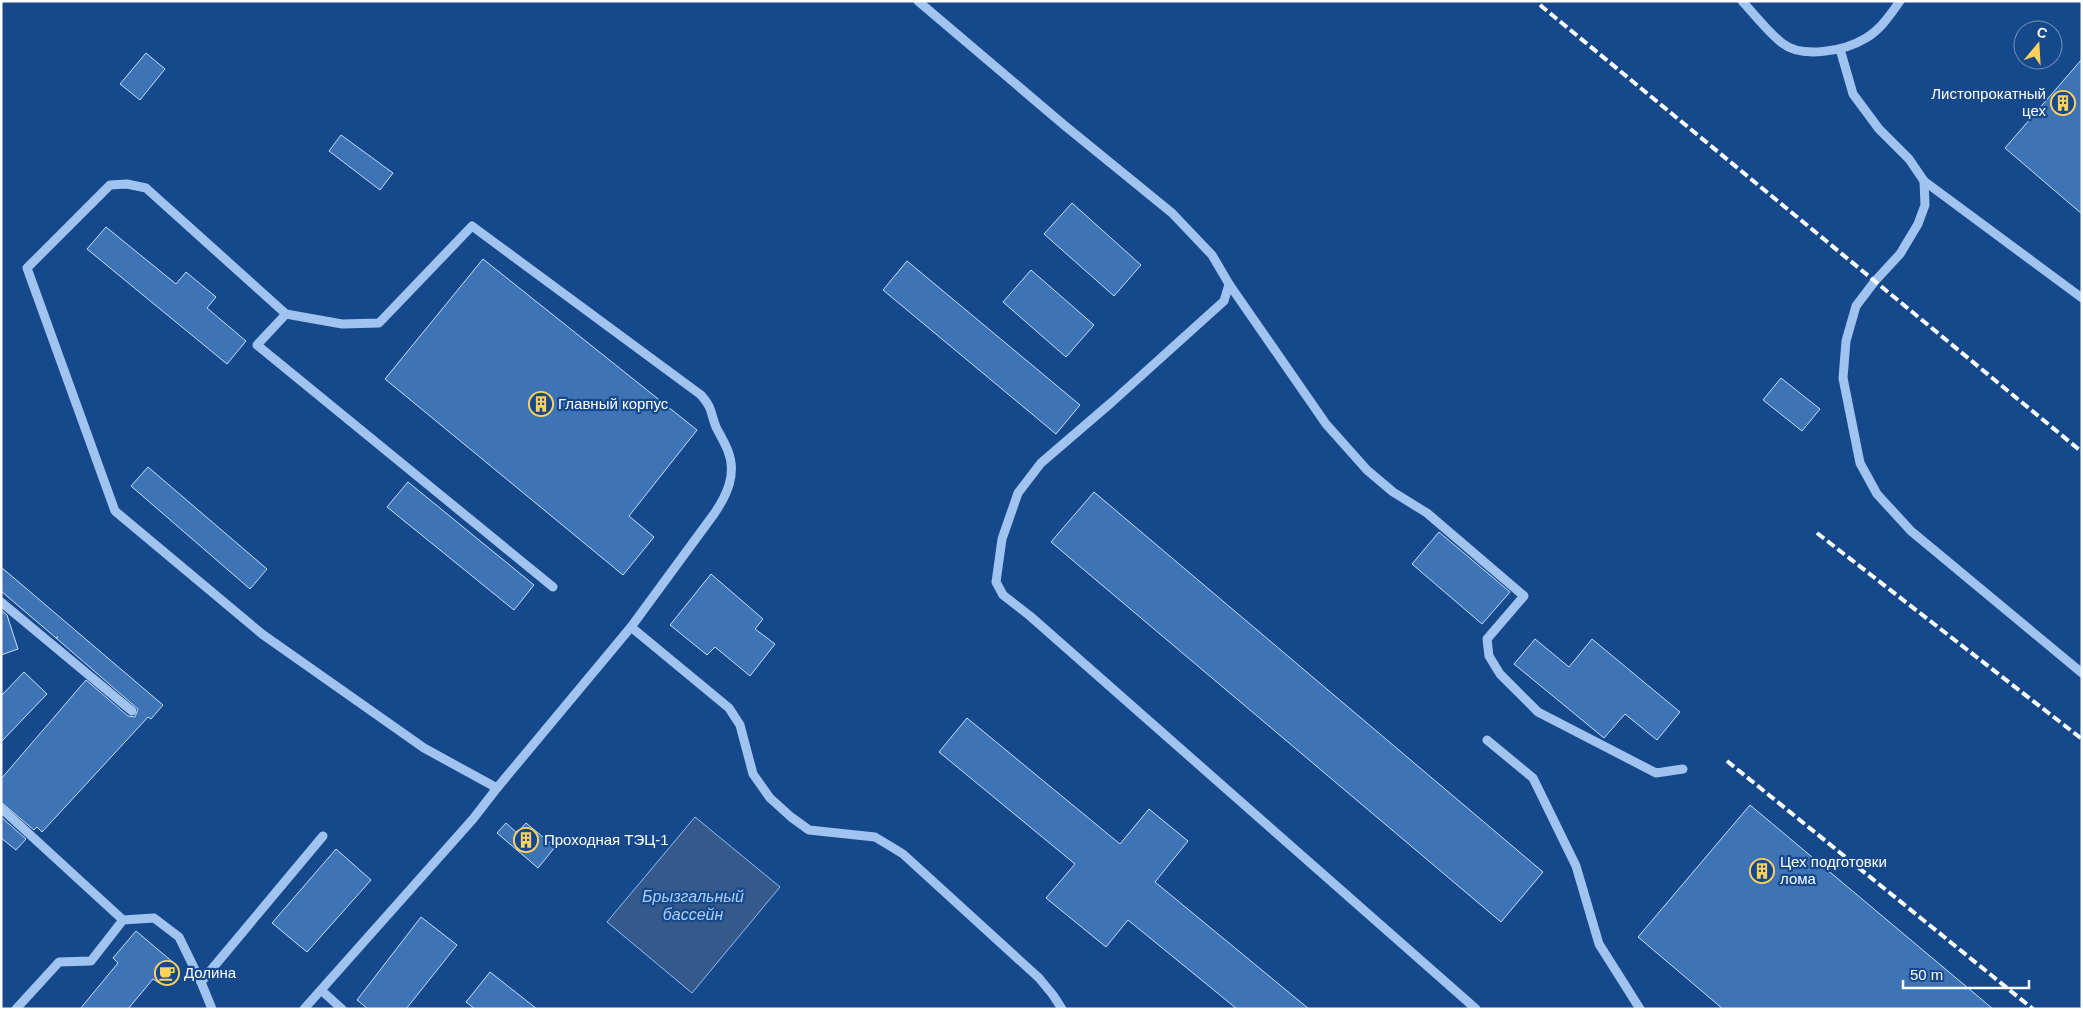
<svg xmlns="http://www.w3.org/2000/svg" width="2083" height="1010" font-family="Helvetica,sans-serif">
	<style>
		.water { fill: #345a8b; stroke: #92bef2 }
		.building { fill: #3e73b5; stroke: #c6defb }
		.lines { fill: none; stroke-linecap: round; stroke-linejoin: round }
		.minor { stroke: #a0c3ef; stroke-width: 9 }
		.rail { stroke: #fff; stroke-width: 4; stroke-dasharray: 9 4; stroke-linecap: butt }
		.labels { text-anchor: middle; stroke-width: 4.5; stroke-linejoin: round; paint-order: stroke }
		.poi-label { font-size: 15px; fill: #fff; stroke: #16498c; text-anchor: start }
		.water-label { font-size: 16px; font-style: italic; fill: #accef6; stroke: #16498c }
	</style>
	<rect width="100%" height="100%" fill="#16498c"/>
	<path class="water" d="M695 817 780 887 692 993 607 922Z"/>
	<g class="building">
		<path d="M146 53 165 69 140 100 120 84Z"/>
		<path d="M2082 59V214L2005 148Z"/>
		<path d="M341 135 393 173 380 190 329 151Z"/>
		<path d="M1072 203 1141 265 1114 296 1044 234Z"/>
		<path d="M106 227 176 284 186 272 216 297 207 308 246 341 227 364 87 249Z"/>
		<path d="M483 259 697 430 629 516 654 537 623 575 385 379Z"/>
		<path d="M907 261 1080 405 1056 434 883 290Z"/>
		<path d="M1031 270 1094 325 1066 357 1003 302Z"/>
		<path d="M1781 378 1820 409 1802 431 1763 400Z"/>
		<path d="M148 467 267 569 250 589 131 486Z"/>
		<path d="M408 482 534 585 514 610 387 507Z"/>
		<path d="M1094 492 1543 872 1501 922 1051 542Z"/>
		<path d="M1439 532 1510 592 1482 624 1412 564Z"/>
		<path d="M1 567 163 705 151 719 148 717 42 832 37 827 34 830 1 802V779L86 680 128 716 135 717 138 709 56 638 58 637 56 638 1 591Z"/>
		<path d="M711 574 763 619 755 629 775 644 750 676 715 647 707 655 670 625Z"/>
		<path d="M1 610 7 615 18 649 1 655Z"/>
		<path d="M1535 639 1569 667 1592 639 1680 712 1657 740 1625 714 1604 738 1514 664Z"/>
		<path d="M24 672 47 694 1 742V696Z"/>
		<path d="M967 718 1120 844 1149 809 1188 841 1155 882 1309 1009H1237L1128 920 1106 947 1046 898 1075 864 939 752Z"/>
		<path d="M1750 805 1993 1009H1723L1638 937Z"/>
		<path d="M1 817 26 839 16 850 1 838Z"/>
		<path d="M506 823 517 833 526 823 555 847 538 868 497 833Z"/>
		<path d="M336 849 371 880 307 952 272 923Z"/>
		<path d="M421 917 457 945 406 1009H368L357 1000Z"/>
		<path d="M136 931 175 964 159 983 153 979 128 1009H80L118 963 113 958Z"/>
		<path d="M490 972 537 1009H475L466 1002Z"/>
	</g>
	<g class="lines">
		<g class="minor">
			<path d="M918 1 1064 125 1172 213 1212 255 1229 284 1224 301 1112 402 1041 463 1018 493 1002 539 996 582 1003 595 1030 616 1476 1009"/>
			<path d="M1742 1C1754 14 1769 33 1782 43 1802 59 1845 51 1866 38 1881 29 1890 15 1900 1"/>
			<path d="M1840 49 1853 94 1879 129 1909 159 1924 181 1925 205 1918 224 1900 254 1875 281 1856 306 1846 341 1843 378 1860 463 1877 494 1911 531 2082 673"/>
			<path d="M1924 181 2082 298"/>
			<path d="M1229 284 1326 424 1367 470 1393 492 1427 513 1524 596 1487 639 1489 656 1500 674 1538 712 1656 773 1683 769"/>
			<path d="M286 314 257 345 553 587"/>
			<path d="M1 602 132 711"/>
			<path d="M1487 740 1533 778 1576 866 1599 944 1640 1009"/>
			<path d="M497 788 631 627"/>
			<path d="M1 808 123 920"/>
			<path d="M321 990 342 1009"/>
			<path d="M16 1009 59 962 91 961 123 920 154 918 179 937 201 982"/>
			<path d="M212 1009 201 982 323 836"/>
			<path d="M304 1009 473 819 497 788 424 748 262 634 115 511 27 268 110 185 127 184 146 188 286 314 342 324 379 323 472 226 701 395C713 409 710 412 716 427 720 435 725 443 728 451 737 474 727 495 714 514L631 627 729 708 740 725 753 774 770 798 791 817 809 830 875 837 890 846 903 854 1039 978 1053 995 1062 1009"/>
		</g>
		<g class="rail">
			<path d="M1540 5 2082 452"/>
			<path d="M1817 533 2082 739"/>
			<path d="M1727 761 2033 1009"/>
		</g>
	</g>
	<defs>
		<symbol id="building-ring" viewBox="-11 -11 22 22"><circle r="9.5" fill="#16498c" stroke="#ffd15e" stroke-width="1.5"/><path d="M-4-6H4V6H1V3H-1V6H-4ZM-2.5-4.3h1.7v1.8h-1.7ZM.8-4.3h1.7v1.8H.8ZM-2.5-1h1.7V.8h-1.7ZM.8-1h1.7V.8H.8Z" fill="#ffd15e"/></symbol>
		<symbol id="cafe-ring" viewBox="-11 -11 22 22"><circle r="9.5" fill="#16498c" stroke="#ffd15e" stroke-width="1.5"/><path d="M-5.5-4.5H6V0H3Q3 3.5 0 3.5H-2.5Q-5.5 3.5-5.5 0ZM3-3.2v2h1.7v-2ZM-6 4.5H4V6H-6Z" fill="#ffd15e"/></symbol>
	</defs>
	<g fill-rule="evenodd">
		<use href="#building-ring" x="2049" y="89" width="28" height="28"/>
		<use href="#building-ring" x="527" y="390" width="28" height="28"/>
		<use href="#building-ring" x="512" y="826" width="28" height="28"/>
		<use href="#building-ring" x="1748" y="857" width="28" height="28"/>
		<use href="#cafe-ring" x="153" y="959" width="28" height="28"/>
	</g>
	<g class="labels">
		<g class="poi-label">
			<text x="2046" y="99" text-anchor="end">Листопрокатный<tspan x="2046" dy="17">цех</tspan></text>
			<text x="558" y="409">Главный корпус</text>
			<text x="544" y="845">Проходная ТЭЦ-1</text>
			<text x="1780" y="867">Цех подготовки<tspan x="1780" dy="17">лома</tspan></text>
			<text x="184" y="978">Долина</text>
		</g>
		<g class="water-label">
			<text x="693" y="902">Брызгальный<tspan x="693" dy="18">бассейн</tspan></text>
		</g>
	</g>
	<rect width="2083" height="1010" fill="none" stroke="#ffffff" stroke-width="5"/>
	<g transform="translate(2038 45) rotate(18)"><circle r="24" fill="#16498c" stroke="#7392ba"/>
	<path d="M0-4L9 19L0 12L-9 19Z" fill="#ffd15e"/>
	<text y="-8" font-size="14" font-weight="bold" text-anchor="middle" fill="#ffffff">С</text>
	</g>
	<path d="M1903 980v8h126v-8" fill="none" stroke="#ffffff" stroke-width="2.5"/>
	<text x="1910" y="980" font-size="15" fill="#ffffff" stroke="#16498c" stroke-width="4" paint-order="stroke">50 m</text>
</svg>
